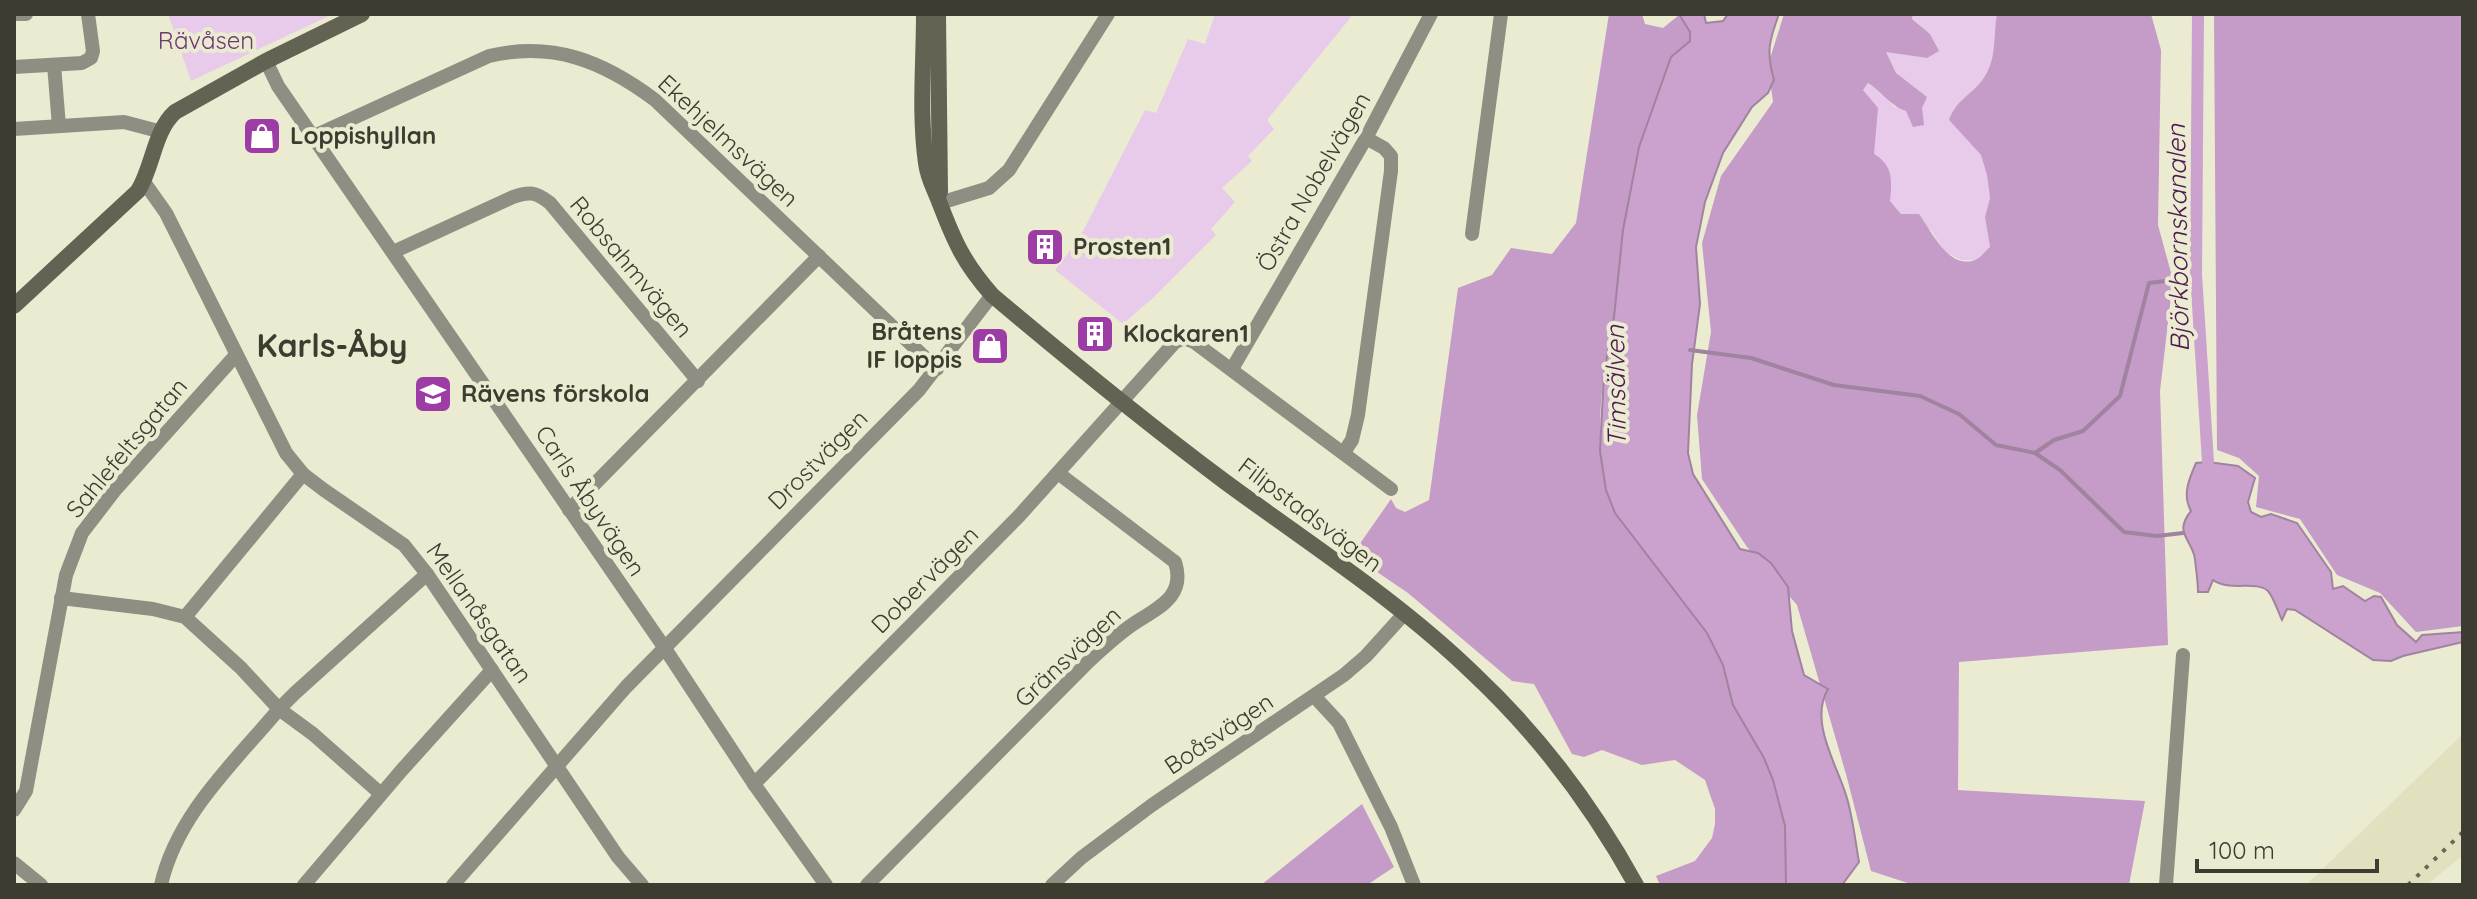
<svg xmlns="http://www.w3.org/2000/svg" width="2477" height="899" font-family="Quicksand,sans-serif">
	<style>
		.built { fill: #e1e1bf }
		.green { fill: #e8caea }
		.forest { fill: #c59bc8 }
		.water { fill: #cba1ce; stroke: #a0839f; stroke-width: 2 }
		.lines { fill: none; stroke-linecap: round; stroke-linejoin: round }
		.stream { stroke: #a0839f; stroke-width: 4 }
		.canal { stroke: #cba1ce; stroke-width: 12 }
		.street { stroke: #8e8e83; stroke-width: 14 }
		.secondary { stroke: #636354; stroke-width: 16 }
		.rail { stroke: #686859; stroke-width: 4; stroke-dasharray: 4 8; stroke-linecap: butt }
		.labels { text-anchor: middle; stroke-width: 8; stroke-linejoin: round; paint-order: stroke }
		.park-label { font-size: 24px; fill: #6e3972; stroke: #ebebd1 }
		.poi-label { font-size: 24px; font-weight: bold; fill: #3c3c31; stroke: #ebebd1; text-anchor: start }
		.street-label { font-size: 24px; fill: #3c3c31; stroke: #ebebd1 }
		.water-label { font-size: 26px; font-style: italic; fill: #4d1a52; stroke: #ebebd1 }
		.district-label { font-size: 32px; font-weight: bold; fill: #3c3c31; stroke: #ebebd1 }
	</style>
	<rect width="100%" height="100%" fill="#ebebd1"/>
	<path class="built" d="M2463 734V855L2427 885H2306Z"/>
	<g class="green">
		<path d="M168 14H333L191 81Z"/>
		<path d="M1215 14H1348L1351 17 1267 120 1274 129 1248 156 1252 161 1222 188 1235 202 1211 229 1216 235 1155 296 1123 324 1055 270 1079 239 1145 110 1156 113 1188 39 1205 44Z"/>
		<path d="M1913 14H1997C1993 35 1997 57 1985 76 1974 94 1956 99 1949 120L1981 155 1987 175 1990 198 1985 217 1990 247 1975 260H1961L1944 251 1931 230 1901 214 1890 201 1874 154 1875 136 1863 90 1868 83 1886 96 1894 107 1922 108 1926 97 1896 73 1885 51 1926 58 1930 34 1912 19Z"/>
	</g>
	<g class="forest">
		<path d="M1609 14H1642L1645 24 1663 28 1679 15 1690 33V41L1671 57C1657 119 1644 181 1631 243 1612 330 1582 427 1615 513L1707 633 1723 665 1733 705 1764 758 1773 780 1785 826 1786 885H1660L1656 876 1695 861 1712 838 1715 824V809L1705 780 1675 760 1642 765 1602 750 1584 757 1572 754 1534 684 1512 681 1408 593 1352 555 1391 499 1396 508 1405 512 1429 500 1458 288 1492 275 1511 248 1552 254 1576 223Z"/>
		<path d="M1784 14H1913L1912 19 1930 34 1939 51 1927 58 1886 52 1896 73 1927 97 1922 108 1924 125 1913 127 1906 111C1892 107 1882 92 1868 83L1863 90 1878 108 1874 154C1893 165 1892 180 1890 201L1901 214H1919C1931 230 1948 270 1975 260 1980 258 1986 250 1990 247L1985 217 1990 198 1987 175 1981 155 1949 120C1956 99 1974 94 1985 76 1997 57 1993 35 1997 14H2151L2161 50 2158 225 2173 280 2160 391 2168 645 1959 662 1958 790 2145 801 2129 885H1914L1871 871 1846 774 1797 605 1747 547 1702 479 1697 415 1711 332 1702 243 1721 176 1773 102 1768 65Z"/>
		<path d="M2214 14H2463V626L2416 632 2380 593 2337 575 2300 519 2256 507 2259 476 2239 458 2217 450Z"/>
		<path d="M1362 804 1394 867 1367 885H1261Z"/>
	</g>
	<g class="water">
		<path d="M1679 14H1704L1706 23 1723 21 1728 14H1779C1769 41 1766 52 1774 80L1768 93 1752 107 1723 153 1705 202 1696 247 1700 304 1692 364 1688 453 1693 474 1740 549 1758 553 1771 563 1788 587 1792 631 1804 675 1828 689C1809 721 1836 763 1846 795 1853 817 1855 840 1859 862L1842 885H1786L1785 826 1773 780 1764 758 1733 705 1723 665 1707 633 1615 513 1606 490 1600 451 1604 373 1614 317 1623 230 1639 147 1671 57 1690 41V32Z"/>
		<path d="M2208 462 2238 466 2255 478 2248 502 2251 512 2261 517 2271 514 2297 523 2331 572 2333 589 2343 586 2365 601 2374 596 2381 597 2397 625 2416 642 2422 635 2463 632V642L2403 656 2391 661 2373 660 2295 610 2287 609 2282 620C2278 612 2274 598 2268 591 2256 580 2230 592 2213 580L2208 592H2198C2198 581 2196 570 2195 559 2192 539 2173 533 2191 511 2182 495 2189 479 2196 463Z"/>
	</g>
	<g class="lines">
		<g class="stream">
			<path d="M2186 277 2196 274"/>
			<path d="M1690 350 1751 358 1834 385 1920 396 1959 414 1996 445 2035 453 2060 470 2124 532 2157 536 2183 533"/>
			<path d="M2035 453 2054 440 2083 431 2120 396 2149 283 2173 280"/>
		</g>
		<path class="canal" d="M2198 14 2196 274 2208 462"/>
		<g class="street">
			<path d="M14 14H26"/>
			<path d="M266 61 278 86 664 647 754 784 826 885"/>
			<path d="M54 65 59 126"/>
			<path d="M14 67 82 63 91 58 93 51 88 14"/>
			<path d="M14 129 124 122 162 132"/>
			<path d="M314 136 489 56C553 41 603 61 655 100L937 369"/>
			<path d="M144 182 166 213 286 453 303 474 324 490 404 545 427 574 618 857 642 885"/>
			<path d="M940 203 989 188 1009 170 1108 14"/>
			<path d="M1472 234 1501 14"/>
			<path d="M393 252 513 197C529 191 536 192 550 203L698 381"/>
			<path d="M1232 369 1366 138 1431 14"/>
			<path d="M1344 452 1352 440 1358 415 1391 171V156L1384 148 1366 138"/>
			<path d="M569 510 819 256"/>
			<path d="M61 598 153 609 185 617 241 668 279 709 313 734 381 794"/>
			<path d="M185 617 303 474"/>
			<path d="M1315 697 1339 723 1391 827 1414 885"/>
			<path d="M754 784 1019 516 1175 342 1184 338 1194 342 1391 489"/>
			<path d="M14 810 26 791 66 575 82 533 115 490 236 355"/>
			<path d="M14 863 41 885"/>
			<path d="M161 885C177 814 234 763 279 709L295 693 427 574"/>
			<path d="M304 885 401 771 492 670"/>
			<path d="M453 885 626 687 919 390 992 295"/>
			<path d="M867 885 1089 661C1102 649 1115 637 1129 627 1154 609 1187 599 1175 562L1058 473"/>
			<path d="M1052 885 1081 858 1152 805 1344 675 1366 656 1404 614"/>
			<path d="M2166 885 2183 655"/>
		</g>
		<g class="secondary">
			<path d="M924 14C924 63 919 114 926 163 928 179 935 190 940 204 955 243 964 263 992 295 1068 359 1145 422 1224 481 1308 543 1399 601 1474 674 1539 735 1593 807 1636 885"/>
			<path d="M938 14 940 192"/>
			<path d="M14 306 138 191C153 167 154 131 175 112L266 61 362 14"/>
		</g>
		<path class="rail" d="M2408 885 2463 832"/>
	</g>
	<defs>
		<symbol id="shop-square" viewBox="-11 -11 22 22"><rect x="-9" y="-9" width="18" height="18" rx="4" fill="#9c3ca4" stroke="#ebebd1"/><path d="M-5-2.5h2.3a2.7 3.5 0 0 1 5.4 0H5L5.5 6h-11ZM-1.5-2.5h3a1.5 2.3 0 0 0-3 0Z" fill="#fff"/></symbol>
		<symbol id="building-square" viewBox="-11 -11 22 22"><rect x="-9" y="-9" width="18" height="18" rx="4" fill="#9c3ca4" stroke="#ebebd1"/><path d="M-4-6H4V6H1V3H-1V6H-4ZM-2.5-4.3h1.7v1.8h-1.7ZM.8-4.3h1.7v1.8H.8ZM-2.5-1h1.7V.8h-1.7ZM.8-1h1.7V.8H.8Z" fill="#fff"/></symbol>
		<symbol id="school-square" viewBox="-11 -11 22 22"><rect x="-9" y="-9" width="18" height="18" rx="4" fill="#9c3ca4" stroke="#ebebd1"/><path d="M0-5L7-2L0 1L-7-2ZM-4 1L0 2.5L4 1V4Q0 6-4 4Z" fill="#fff"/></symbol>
	</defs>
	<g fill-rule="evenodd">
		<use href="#shop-square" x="240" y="114" width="44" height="44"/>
		<use href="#building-square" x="1023" y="225" width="44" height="44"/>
		<use href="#building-square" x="1073" y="312" width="44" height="44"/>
		<use href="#shop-square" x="968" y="324" width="44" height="44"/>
		<use href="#school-square" x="411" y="372" width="44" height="44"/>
	</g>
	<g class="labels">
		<g class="park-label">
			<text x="206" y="49">Rävåsen</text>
		</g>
		<g class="poi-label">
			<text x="290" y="144">Loppishyllan</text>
			<text x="1073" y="255">Prosten1</text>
			<text x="962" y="340" text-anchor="end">Bråtens<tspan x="962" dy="28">IF loppis</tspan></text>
			<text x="1123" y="342">Klockaren1</text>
			<text x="461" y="402">Rävens förskola</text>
		</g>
		<g class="street-label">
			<text transform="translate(728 141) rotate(43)" y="8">Ekehjelmsvägen</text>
			<text transform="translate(1314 182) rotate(-60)" y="8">Östra Nobelvägen</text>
			<text transform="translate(631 267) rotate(50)" y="8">Robsahmvägen</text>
			<text transform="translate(127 448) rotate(-50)" y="8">Sahlefeltsgatan</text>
			<text transform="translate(818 460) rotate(-45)" y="8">Drostvägen</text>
			<text transform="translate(590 501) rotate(56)" y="8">Carls Åbyvägen</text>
			<text transform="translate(1310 515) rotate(37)" y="8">Filipstadsvägen</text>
			<text transform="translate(925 580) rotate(-45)" y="8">Dobervägen</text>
			<text transform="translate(479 613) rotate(55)" y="8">Mellanåsgatan</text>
			<text transform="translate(1068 657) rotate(-43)" y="8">Gränsvägen</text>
			<text transform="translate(1219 734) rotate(-34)" y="8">Boåsvägen</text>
		</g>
		<g class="water-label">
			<text transform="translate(2178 238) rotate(-91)" y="9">Björkbornskanalen</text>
			<text transform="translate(1616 386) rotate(-91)" y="9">Timsälven</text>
		</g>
		<g class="district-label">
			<text x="332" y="357">Karls-Åby</text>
		</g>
	</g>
	<rect width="2477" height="899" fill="none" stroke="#3c3c31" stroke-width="32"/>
	<path d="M2197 859v12h180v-12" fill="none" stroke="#3c3c31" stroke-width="4"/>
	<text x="2209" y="859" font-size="24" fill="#3c3c31" stroke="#ebebd1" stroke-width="6" paint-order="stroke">100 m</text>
</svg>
